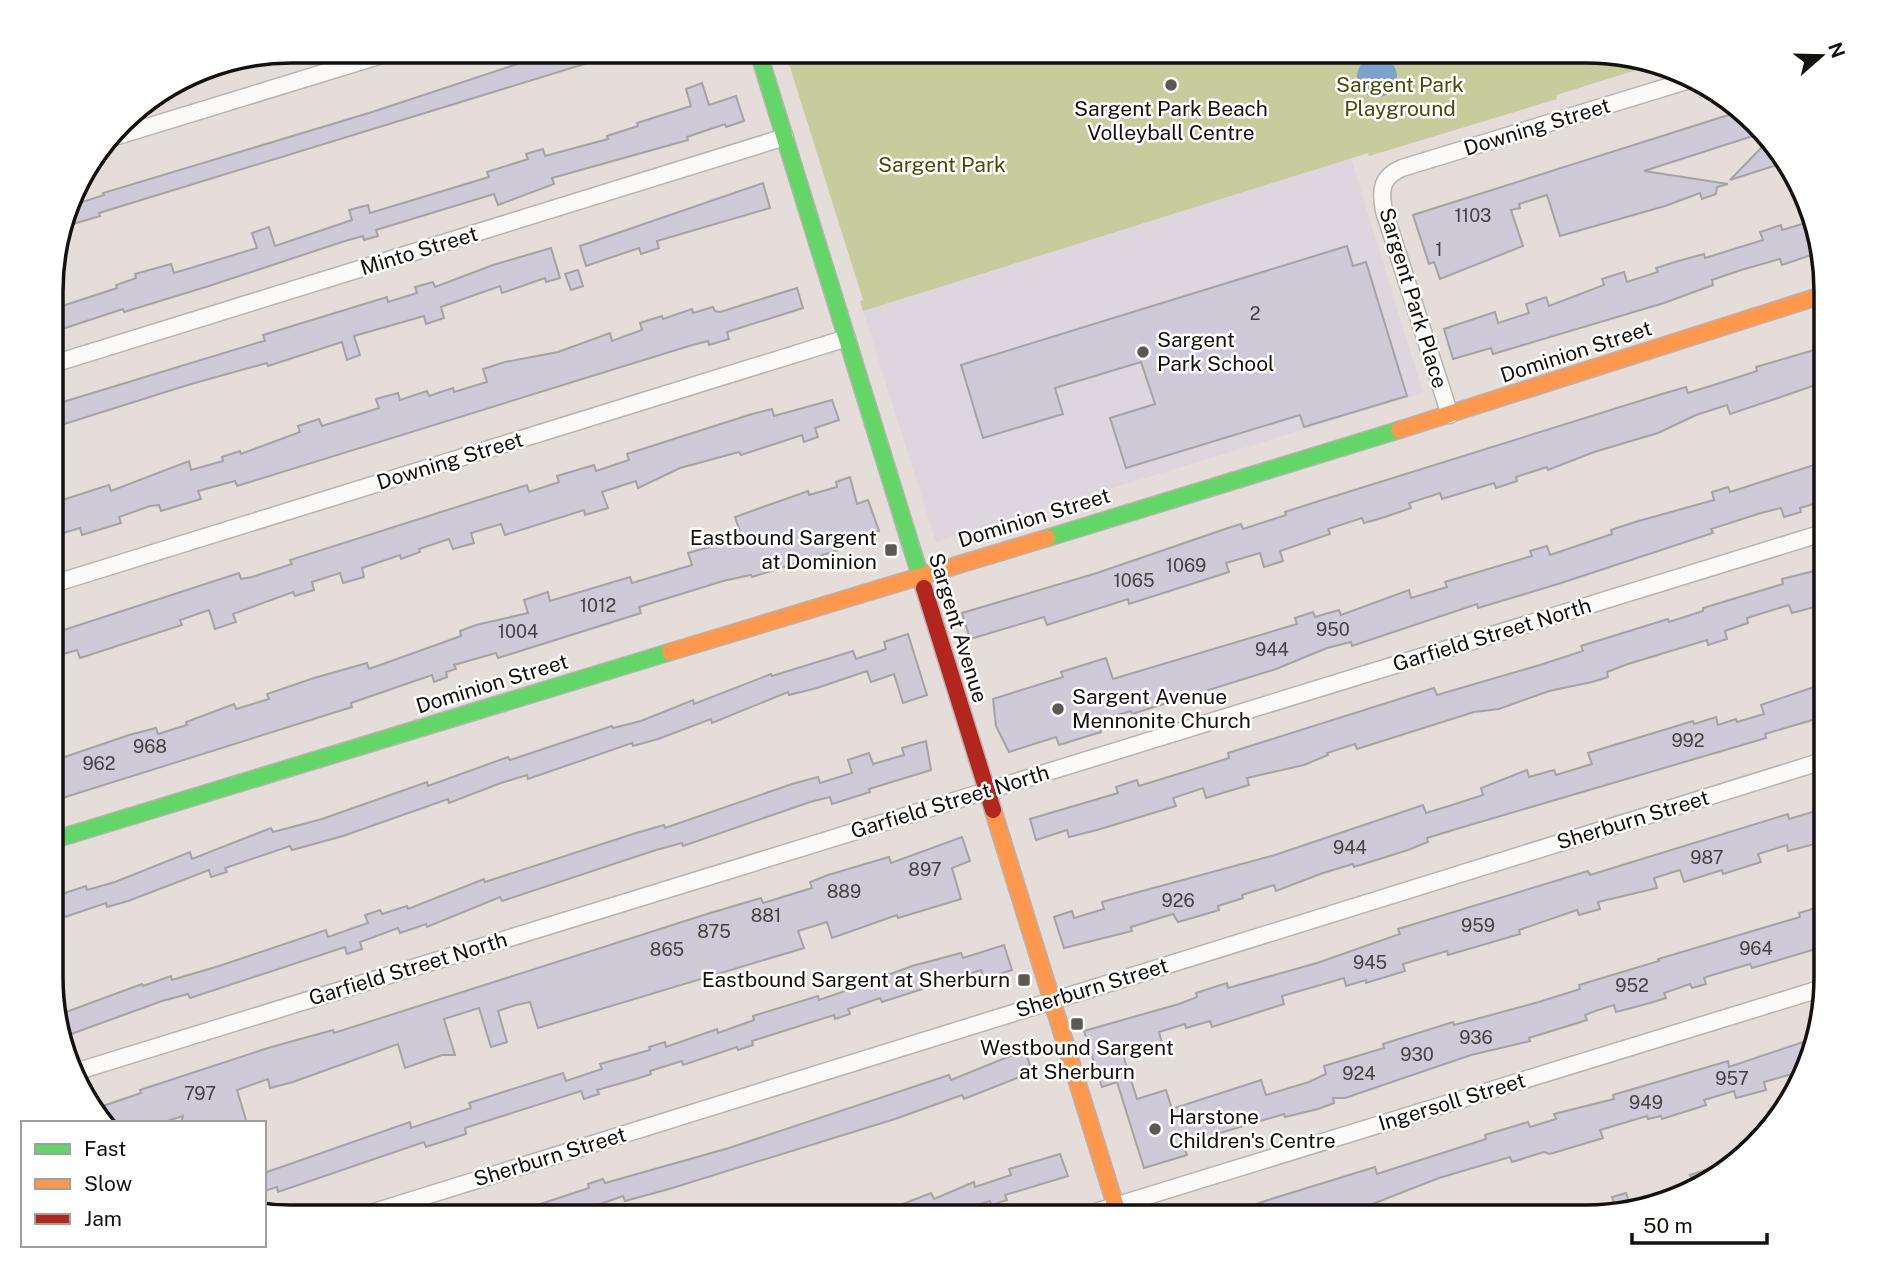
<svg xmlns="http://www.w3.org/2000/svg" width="1877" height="1268" font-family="'Public Sans',sans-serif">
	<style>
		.education { fill: #ded6df }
		.green { fill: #c8cb9b }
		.water { fill: #7aa2cd }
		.building { fill: #cfcad8; stroke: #a5a2a3; stroke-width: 2 }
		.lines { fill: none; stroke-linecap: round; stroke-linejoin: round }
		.street-casing { stroke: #b8b3b0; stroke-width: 19 }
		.fast-casing { stroke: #b8b3b0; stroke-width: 19 }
		.slow-casing { stroke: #b8b3b0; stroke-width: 19 }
		.jam-casing { stroke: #b8b3b0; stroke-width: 19 }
		.street { stroke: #fbfaf9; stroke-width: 16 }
		.fast { stroke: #63d668; stroke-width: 16 }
		.slow { stroke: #ff974d; stroke-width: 16 }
		.jam { stroke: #b3261e; stroke-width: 16 }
		.poi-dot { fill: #5d5856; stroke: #fff; stroke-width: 2.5 }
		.labels { text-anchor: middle; stroke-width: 5; stroke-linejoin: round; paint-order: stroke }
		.number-label { font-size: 18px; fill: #443f41 }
		.park-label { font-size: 21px; fill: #464d07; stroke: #fff }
		.poi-label { font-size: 21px; fill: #15110f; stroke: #fff; text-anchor: start }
		.street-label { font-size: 21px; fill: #15110f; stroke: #fff }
		.rim { fill: none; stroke: #15110f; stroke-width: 3.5 }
	</style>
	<rect width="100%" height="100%" fill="#e4ddd9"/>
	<path class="education" d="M1350 155 1423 393 936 542 863 311Z"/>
	<path class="green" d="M785 51H1586L1659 63 1556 95 1557 99 1369 156 1368 153 863 311 860 301 863 300Z"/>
	<circle class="water" cx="1377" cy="77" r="20"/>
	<g class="building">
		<path d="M557 51H617V54L99 213 100 216 63 227 70 206 104 195 103 193 369 113Z"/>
		<path d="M702 83 709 105 736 96 744 121 726 127 725 124 687 137 688 140 552 178 554 184 498 205 494 194 376 230 378 236 364 240 363 236 345 241 209 286 124 312 123 309 53 332V309L117 288 116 285 136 278 135 274 171 264 174 273 257 248 252 233 269 227 275 246 352 220 349 210 368 205 370 213 489 177 487 172 528 159 526 154 543 149 545 156 608 139 607 136 638 126 637 123 691 106 686 89Z"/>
		<path d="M1738 112 1759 134 1644 171 1728 184 1717 187 1716 194 1702 199 1700 193 1665 206 1560 236 1547 195 1519 204 1520 208 1511 210 1523 246 1440 279 1434 262 1429 264 1413 215Z"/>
		<path d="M1767 142 1786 162 1730 180Z"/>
		<path d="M763 183 770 208 657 241 659 248 641 254 639 248 586 266 580 246Z"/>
		<path d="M1809 222 1817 253 1782 265 1780 259 1741 270 1712 280 1713 285 1664 303 1493 354 1491 348 1453 359 1444 329 1495 312 1498 323 1529 313 1526 304 1546 297 1549 306 1604 285 1602 279 1624 272 1627 282 1658 272 1656 268 1678 261 1704 254 1705 258 1763 240 1760 232 1781 225 1782 230Z"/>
		<path d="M1347 246 1353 266 1366 262 1407 396 1304 427 1300 415 1126 468 1110 418 1155 404 1141 362 1055 388 1063 414 983 438 961 365Z"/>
		<path d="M551 248 560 278 546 282 545 278 502 293 500 286 441 307 444 318 426 324 424 316 354 336 360 355 347 360 342 342 268 366 267 363 191 384 58 426 53 405 260 342 265 341 263 335 387 297 388 302 417 293 415 287 433 282 435 287 493 265Z"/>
		<path d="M578 270 583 286 571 290 565 274Z"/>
		<path d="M797 288 803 308 727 332 729 339 709 345 708 341 689 346 237 486 235 481 198 491 201 499 161 511 159 505 150 506 119 517 121 523 82 535 80 528 53 536V503L109 485 111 491 189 461 191 470 223 461 222 457 240 451 241 454 300 432 298 426 319 419 322 426 379 408 376 399 398 393 400 400 427 391 429 396 453 388 454 392 487 382 483 369 505 362 558 352 610 333 612 341 642 330 640 323 662 316 663 319 692 309 693 313 713 307 715 311 720 312Z"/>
		<path d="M1821 348 1826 373 1816 376 1818 384 1778 398 1730 414 1727 405 1696 415 1658 433 1594 452 1548 470 1547 467 1516 477 1517 481 1496 488 1494 483 1442 499 1440 493 1409 503 1411 508 1385 517 1364 523 1362 518 1328 529 1330 534 1280 551 1283 561 1264 567 1260 553 1226 563 1229 572 1129 604 1128 599 1047 625 1044 617 970 639 962 613 1097 573 1228 528 1241 524 1243 529 1286 515 1285 512 1319 501 1662 394 1686 387 1688 393 1720 383 1757 371 1756 367Z"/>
		<path d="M832 400 839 420 815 428 818 437 804 442 802 435 741 455 739 452 680 468 638 488 636 481 602 492 608 508 585 515 584 510 505 535 501 524 471 533 474 543 453 549 449 539 419 549 420 552 401 559 400 555 362 568 364 577 343 583 340 573 312 582 314 590 295 596 293 592 233 614 236 622 215 629 209 610 180 620 182 625 80 658 77 650 53 657V634L70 628 239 573 241 579 252 577 292 564 290 560 482 499 527 485 529 492 559 482 557 476 594 465 596 471 629 460 627 454 752 414 772 409 774 416Z"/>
		<path d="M1823 462 1826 500 1800 508 1801 512 1784 517 1781 508 1761 513 1711 529 1713 533 1558 584 1478 608 1477 604 1352 646 1351 642 1327 648 1276 669 1132 714 1131 711 1098 721 1101 732 1059 745 1056 737 1009 752 996 726 993 699 1063 677 1061 672 1106 658 1113 679 1297 624 1295 618 1313 612 1315 617 1339 610 1341 615 1409 590 1411 598 1447 587 1445 582 1532 556 1530 551 1547 546 1550 555 1612 534 1611 530 1635 522 1714 500 1712 492 1728 487 1730 492Z"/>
		<path d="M850 477 857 504 868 500 879 531 844 543 845 548 752 577 751 575 723 581 639 607 641 613 498 658 496 653 454 665 456 669 446 672 447 677 434 682 432 675 351 703 352 707 53 801V761L129 735 156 728 158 734 187 725 186 722 234 704 236 709 269 699 267 694 314 678 367 663 369 669 461 636 460 631 476 625 528 613 524 600 548 592 550 601 630 577 632 583 692 565 688 553 742 538 735 517 808 491 809 495 837 487 836 482Z"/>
		<path d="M1826 568V604L1792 613 1789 605 1747 618 1748 623 1725 631 1727 639 1708 645 1707 640 1628 664 1607 672 1608 677 1592 682 1549 691 1499 709 1474 712 1357 749 1355 744 1327 753 1328 755 1304 765 1247 778 1249 785 1206 798 1203 788 1173 798 1176 806 1097 830 1069 837 1067 830 1036 840 1030 819 1118 793 1116 787 1137 780 1139 786 1191 770 1229 758 1228 753 1434 688 1437 695 1540 665 1583 651 1581 646 1668 619 1669 622 1703 611V608L1783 584 1782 579Z"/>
		<path d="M908 634 927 695 903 703 894 674 871 682 867 671 817 688 789 695 788 692 712 723 711 719 658 739 633 746 632 743 528 779 527 775 501 783 449 803 448 799 343 836 292 850 290 846 225 868 227 872 211 877 209 870 128 901 107 907 106 903 53 921V897L86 886 87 890 115 882 190 852 192 859 271 828 273 832 322 819 427 782 428 786 508 757 510 760 612 726 613 728 641 721 693 700 694 704 771 674 772 676 853 651 856 659 886 649 884 642Z"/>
		<path d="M1826 683V716L1765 734 1766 738 1453 830 1427 838 1428 842 1408 850 1354 867 1353 864 1323 873 1276 891 1274 885 1242 895 1243 898 1218 906 1219 910 1199 916 1178 922 1173 914 1131 927 1132 931 1064 948 1054 917 1072 911 1074 918 1104 909 1102 902 1275 855 1423 805 1426 813 1452 805 1483 795 1481 788 1527 770 1529 777 1554 770 1556 775 1592 764 1588 753 1693 721 1694 724 1716 717 1718 725 1736 719 1737 722 1764 714 1761 705Z"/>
		<path d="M926 741 931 770 869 789 870 792 832 804 830 797 810 802 683 846 682 843 656 850 502 901 500 897 427 927 426 924 400 933 398 928 360 942 362 949 347 954 345 947 190 998 188 994 162 1001 63 1037 55 1016 142 984 143 986 171 976 172 980 219 966 326 930 328 937 368 923 365 915 380 910 382 914 407 906 408 909 484 879 485 882 636 833 664 825 665 828 792 784 818 777 820 783 852 773 848 760 869 753 873 764 904 755 902 748Z"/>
		<path d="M1826 808V841L1788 851 1787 845 1758 854 1761 862 1723 874 1722 870 1684 882 1680 870 1654 878 1657 888 1598 902 1600 909 1579 915 1577 910 1519 930 1520 934 1448 955 1447 951 1403 964 1405 971 1366 983V980L1346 986 1344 978 1324 984 1282 996 1284 1004 1212 1027 1210 1021 1186 1028 1185 1024 1159 1032 1162 1043 1123 1055 1137 1099 1166 1090 1172 1109 1261 1080 1266 1095 1309 1082 1326 1074 1324 1066 1384 1048 1383 1044 1453 1022 1454 1025 1539 1002 1580 989 1579 985 1659 961 1658 959 1800 917 1799 913 1816 908 1826 907V946L1752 968 1750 964 1709 976 1704 978 1706 984 1692 988 1690 984 1664 993 1666 998 1650 1003 1616 1012 1614 1005 1598 1010 1585 1015 1587 1020 1529 1038 1530 1041 1471 1055 1345 1098H1333L1334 1103 1318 1109 1285 1117 1284 1114 1183 1144 1187 1155 1144 1168 1117 1082 1102 1087 1084 1031 1179 1004 1197 997 1196 993 1227 983 1228 988 1317 963 1400 934 1398 929 1588 871 1590 875 1788 814 1789 819Z"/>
		<path d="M962 837 970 861 952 868 961 899 898 918 897 915 832 938 827 922 798 931 804 948 538 1028 530 1002 516 1005 498 1011 507 1042 491 1047 479 1008 444 1019 455 1055H442L405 1068 398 1044 293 1082 270 1088 268 1079 237 1090 247 1123H181L183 1116 161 1123H107L94 1109 141 1093 140 1090 268 1048 333 1030 334 1033 707 914 761 898 763 903 812 888 810 882 828 875 889 857 891 863Z"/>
		<path d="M1004 945 1012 970 984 979 981 970 882 1002 880 998 848 1009 850 1014 835 1019 834 1015 752 1041 753 1045 738 1050 737 1047 683 1065 682 1061 650 1071 651 1074 636 1079 597 1090 599 1094 584 1099 581 1091 465 1128 466 1134 426 1147 424 1142 278 1192 277 1187 264 1191V1173L410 1122 411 1128 471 1108 469 1103 563 1073 566 1081 602 1069 600 1064 650 1050 649 1047 665 1042 666 1047 717 1029 718 1033 754 1020 753 1016 818 996 819 1000 851 989 849 985 864 979 866 983 912 966 961 953 963 958Z"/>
		<path d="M1809 1040 1799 1072 1764 1082 1766 1090 1736 1098 1734 1091 1704 1100 1706 1105 1662 1119 1661 1116 1648 1119 1647 1116 1600 1130 1603 1138 1550 1154 1544 1152 1512 1162 1510 1157 1439 1178 1362 1208 1364 1214 1357 1217H1229V1214L1268 1200 1375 1167 1377 1174 1486 1139 1485 1135 1528 1122 1530 1127 1556 1119 1554 1114 1614 1099 1613 1095 1728 1061 1729 1067Z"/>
		<path d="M1025 1050 1032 1072 964 1099 962 1095 895 1119 669 1189 625 1201 623 1196 586 1209 587 1213 575 1217H511L510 1214 589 1188 588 1184 603 1179 605 1183 729 1148 949 1075 951 1080Z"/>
		<path d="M1060 1154 1068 1176 1005 1195 1007 1200 992 1205 990 1201 959 1211 961 1217H944L943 1213 931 1217H870L931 1193 934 1199 974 1182 975 1187 1011 1175 1009 1169Z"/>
		<path d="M1730 1162 1706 1185 1695 1189 1690 1175Z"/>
		<path d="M1626 1193 1631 1208 1617 1212 1612 1197Z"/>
	</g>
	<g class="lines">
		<defs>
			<g id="street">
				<path d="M111 138 395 51"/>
				<path d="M53 364 785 137"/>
				<path d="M1450 415 1384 211C1380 190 1381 177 1402 168L1693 79"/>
				<path d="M53 584 847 338"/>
				<path d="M75 1072 1826 532"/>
				<path d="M358 1217 1826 760"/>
				<path d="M1079 1217 1826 987"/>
			</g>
			<g id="fast">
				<path d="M758 51 924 588"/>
				<path d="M1047 538 1399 430"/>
				<path d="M53 840 670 652"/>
			</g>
			<g id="slow">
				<path d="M1399 430 1826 294"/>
				<path d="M670 652 1047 538"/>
				<path d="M993 810 1119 1217"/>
			</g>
			<path id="jam" d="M924 588 993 810"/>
		</defs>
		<use href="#street" class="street-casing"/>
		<use href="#fast" class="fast-casing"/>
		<use href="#slow" class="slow-casing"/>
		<use href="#jam" class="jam-casing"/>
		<use href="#street" class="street"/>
		<use href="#fast" class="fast"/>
		<use href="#slow" class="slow"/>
		<use href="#jam" class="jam"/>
	</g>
	<g class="poi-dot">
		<circle cx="1171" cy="85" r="7"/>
		<circle cx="1143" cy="352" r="7"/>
		<rect x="884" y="543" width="14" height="14" rx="3.5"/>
		<circle cx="1058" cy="709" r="7"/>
		<rect x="1017" y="973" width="14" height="14" rx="3.5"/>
		<rect x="1070" y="1017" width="14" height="14" rx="3.5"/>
		<circle cx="1155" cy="1129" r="7"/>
	</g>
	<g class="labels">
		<g class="number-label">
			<text x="1473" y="222">1103</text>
			<text x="1439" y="256">1</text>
			<text x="1255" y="320">2</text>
			<text x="1186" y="572">1069</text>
			<text x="1134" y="587">1065</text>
			<text x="598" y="612">1012</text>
			<text x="1333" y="636">950</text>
			<text x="518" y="638">1004</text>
			<text x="1272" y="656">944</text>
			<text x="1688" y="747">992</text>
			<text x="150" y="753">968</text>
			<text x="99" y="770">962</text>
			<text x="1350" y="854">944</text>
			<text x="1707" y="864">987</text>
			<text x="925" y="876">897</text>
			<text x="844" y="898">889</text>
			<text x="1178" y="907">926</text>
			<text x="766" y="922">881</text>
			<text x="1478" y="932">959</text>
			<text x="714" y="938">875</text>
			<text x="1756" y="955">964</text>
			<text x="667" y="956">865</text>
			<text x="1370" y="969">945</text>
			<text x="1632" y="992">952</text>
			<text x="1476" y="1044">936</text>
			<text x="1417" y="1061">930</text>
			<text x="1359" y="1080">924</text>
			<text x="1732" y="1085">957</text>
			<text x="200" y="1100">797</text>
			<text x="1646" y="1109">949</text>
		</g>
		<g class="park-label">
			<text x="1400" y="92">Sargent Park<tspan x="1400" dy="24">Playground</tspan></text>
			<text x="942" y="172">Sargent Park</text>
		</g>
		<g class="poi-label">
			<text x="1171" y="116" text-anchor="middle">Sargent Park Beach<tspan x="1171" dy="24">Volleyball Centre</tspan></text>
			<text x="1157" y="347">Sargent<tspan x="1157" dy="24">Park School</tspan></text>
			<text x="877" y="545" text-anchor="end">Eastbound Sargent<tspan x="877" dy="24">at Dominion</tspan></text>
			<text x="1072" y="704">Sargent Avenue<tspan x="1072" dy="24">Mennonite Church</tspan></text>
			<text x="1010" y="987" text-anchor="end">Eastbound Sargent at Sherburn</text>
			<text x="1077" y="1055" text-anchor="middle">Westbound Sargent<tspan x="1077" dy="24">at Sherburn</tspan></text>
			<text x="1169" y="1124">Harstone<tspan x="1169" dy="24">Children's Centre</tspan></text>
		</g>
		<g class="street-label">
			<text transform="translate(1537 127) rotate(-17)" y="7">Downing Street</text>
			<text transform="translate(419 251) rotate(-17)" y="7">Minto Street</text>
			<text transform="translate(1413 298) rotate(73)" y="7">Sargent Park Place</text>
			<text transform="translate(1576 352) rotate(-18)" y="7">Dominion Street</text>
			<text transform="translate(450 461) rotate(-17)" y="7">Downing Street</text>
			<text transform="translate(1034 518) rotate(-17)" y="7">Dominion Street</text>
			<text transform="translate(958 628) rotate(73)" y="7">Sargent Avenue</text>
			<text transform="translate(1492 635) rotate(-17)" y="7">Garfield Street North</text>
			<text transform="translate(492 684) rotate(-17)" y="7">Dominion Street</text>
			<text transform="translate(950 802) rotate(-17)" y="7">Garfield Street North</text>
			<text transform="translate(1633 820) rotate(-17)" y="7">Sherburn Street</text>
			<text transform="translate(408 969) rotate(-17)" y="7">Garfield Street North</text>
			<text transform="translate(1092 988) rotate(-17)" y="7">Sherburn Street</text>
			<text transform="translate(1452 1102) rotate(-17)" y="7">Ingersoll Street</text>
			<text transform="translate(550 1157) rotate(-17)" y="7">Sherburn Street</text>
		</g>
	</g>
	<path d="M0 0H1877V1268H0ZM291 63H1586A228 228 0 0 1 1814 291V977A228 228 0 0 1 1586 1205H291A228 228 0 0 1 63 977V291A228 228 0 0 1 291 63Z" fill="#fff" fill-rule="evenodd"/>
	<path class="rim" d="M291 63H1586A228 228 0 0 1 1814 291V977A228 228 0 0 1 1586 1205H291A228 228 0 0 1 63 977V291A228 228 0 0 1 291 63Z"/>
	<rect x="21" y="1121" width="245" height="126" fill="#ffffff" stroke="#a1a09f" stroke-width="2"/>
	<rect x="35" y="1144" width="35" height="10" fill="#63d668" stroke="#a1a09f" stroke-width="2"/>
	<text x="84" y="1156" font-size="21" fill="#15110f">Fast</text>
	<rect x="35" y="1179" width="35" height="10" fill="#ff974d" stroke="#a1a09f" stroke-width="2"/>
	<text x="84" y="1191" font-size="21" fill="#15110f">Slow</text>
	<rect x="35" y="1214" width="35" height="10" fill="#b3261e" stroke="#a1a09f" stroke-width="2"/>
	<text x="84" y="1226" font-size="21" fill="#15110f">Jam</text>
	<g transform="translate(1821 56) rotate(70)" stroke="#ffffff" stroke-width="5" paint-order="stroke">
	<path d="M0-5L12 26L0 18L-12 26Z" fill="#15110f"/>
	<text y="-10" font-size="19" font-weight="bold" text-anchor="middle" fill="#15110f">N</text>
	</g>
	<path d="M1632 1233v10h135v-10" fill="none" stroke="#15110f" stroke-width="3.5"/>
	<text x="1643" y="1233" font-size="21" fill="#15110f" stroke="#ffffff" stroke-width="5" paint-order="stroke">50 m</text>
</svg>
